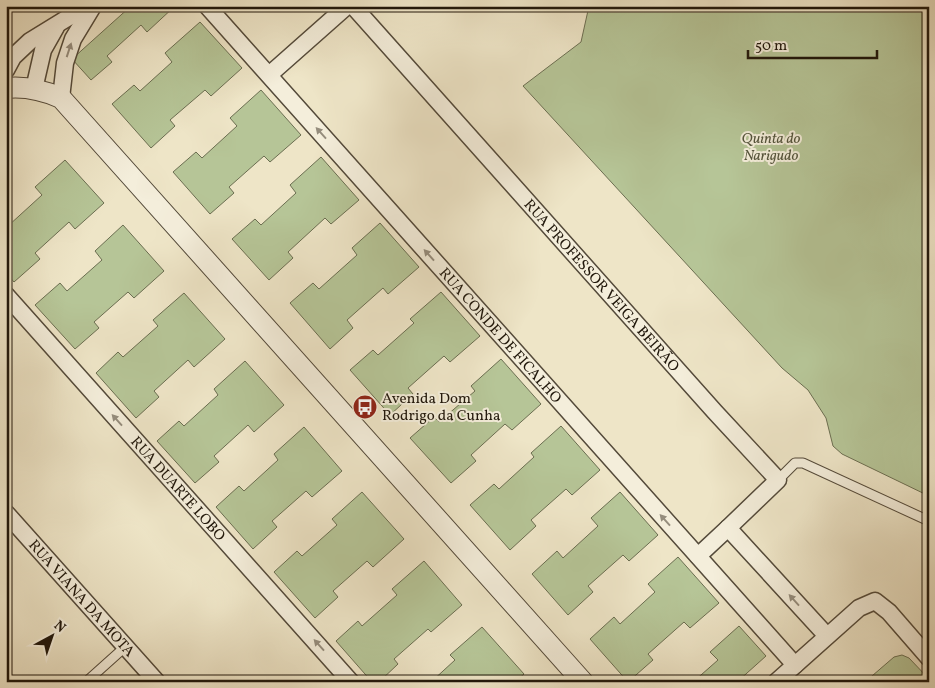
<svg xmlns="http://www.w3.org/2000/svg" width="935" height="688" font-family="Vollkorn,serif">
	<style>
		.green { fill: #b6c597; stroke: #6b6e51 }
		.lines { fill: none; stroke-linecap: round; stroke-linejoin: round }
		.service-casing { stroke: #544a3a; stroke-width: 11 }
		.minor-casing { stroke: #544a3a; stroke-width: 19 }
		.tertiary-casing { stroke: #544a3a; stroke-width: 22 }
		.service { stroke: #f4eedb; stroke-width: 9 }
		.minor { stroke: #f4eedb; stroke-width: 16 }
		.tertiary { stroke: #f4eedb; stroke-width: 20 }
		.oneway { fill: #958d7d }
		.labels { text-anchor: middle; stroke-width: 4; stroke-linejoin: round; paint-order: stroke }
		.park-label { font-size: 15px; font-style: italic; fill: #54543c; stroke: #f4eedb }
		.street-label { font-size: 15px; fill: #20170b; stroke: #f4eedb }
		.poi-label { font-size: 15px; fill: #20170b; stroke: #f4eedb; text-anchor: start }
	</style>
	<rect width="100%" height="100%" fill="#eee5c7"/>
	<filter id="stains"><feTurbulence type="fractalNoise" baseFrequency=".004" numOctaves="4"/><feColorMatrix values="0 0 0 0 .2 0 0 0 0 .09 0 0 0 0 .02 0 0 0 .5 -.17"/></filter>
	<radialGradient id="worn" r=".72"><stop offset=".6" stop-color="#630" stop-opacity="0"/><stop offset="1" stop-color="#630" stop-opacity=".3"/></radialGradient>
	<g class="green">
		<path d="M131 6H175L147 32 141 25 107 56 112 62 91 80 72 59Z"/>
		<path d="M589 6H929V496L842 454 833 446 826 418 808 390 782 368 523 86 581 42Z"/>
		<path d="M200 22 242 68 211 96 205 90 170 120 175 126 151 148 112 104 134 85 140 91 172 62 165 53Z"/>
		<path d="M261 90 301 135 270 162 264 156 229 187 234 193 210 214 173 172 196 152 202 158 237 126 230 118Z"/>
		<path d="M321 157 359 200 331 224 325 218 288 252 293 258 269 280 232 239 255 219 261 225 296 193 290 185Z"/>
		<path d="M65 160 104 203 75 229 69 222 35 253 40 259 14 282 6 273V225L8 226 42 195 35 187Z"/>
		<path d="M380 223 419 267 388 294 383 288 347 320 353 328 330 349 290 303 313 283 319 289 357 255 352 248Z"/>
		<path d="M123 225 164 271 134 298 128 292 94 322 99 328 75 349 35 305 60 283 67 291 102 260 95 251Z"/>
		<path d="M441 292 480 336 450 362 444 356 408 388 413 394 390 415 350 370 373 350 378 355 414 323 410 319Z"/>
		<path d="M184 293 225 339 194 367 188 360 154 391 159 397 136 418 96 373 118 352 123 357 158 326 153 320Z"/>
		<path d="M501 359 541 404 512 430 505 424 471 455 476 461 451 483 410 438 434 417 439 422 475 391 471 386Z"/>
		<path d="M245 361 284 405 254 432 248 425 214 456 219 462 195 483 157 441 179 421 184 426 218 395 214 389Z"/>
		<path d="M561 426 600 470 572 495 566 489 531 520 536 526 510 550 470 505 494 484 499 489 534 457 531 453Z"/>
		<path d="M304 427 342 471 312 497 306 491 272 521 277 527 253 549 216 507 239 486 244 491 278 460 274 454Z"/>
		<path d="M362 492 404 539 373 567 367 561 333 591 338 597 315 618 274 572 297 551 302 556 337 525 332 519Z"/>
		<path d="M620 492 658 535 629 561 623 555 588 586 593 592 568 615 532 574 557 551 563 558 598 526 591 518Z"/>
		<path d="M678 557 719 603 690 628 684 622 648 654 653 660 628 682 590 639 614 617 620 624 655 592 648 584Z"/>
		<path d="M424 561 462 605 431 632 428 629 394 659 398 664 379 682H372L336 641 358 621 362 626 397 595 392 589Z"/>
		<path d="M739 626 766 656 737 682H693L718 660 710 652Z"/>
		<path d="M482 627 524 674 515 682H431L455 660 450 655Z"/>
		<path d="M902 655 909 658 929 679V682H865L894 657Z"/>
	</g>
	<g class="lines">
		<defs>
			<g id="service">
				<path d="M778 480 795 463H803L929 521"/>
				<path d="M86 682 125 647"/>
			</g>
			<g id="minor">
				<path id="s1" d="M207 6 795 665"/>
				<path id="s2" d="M353 6 715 412 778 480 728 528 698 556"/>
				<path d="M6 70 13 57 30 41 87 6"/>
				<path d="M269 75 347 6"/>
				<path d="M34 89 43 50 56 27"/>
				<path d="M61 98 65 63 73 39 93 6"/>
				<path id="s3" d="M6 295 351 682"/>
				<path id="s4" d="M6 513 157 682"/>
				<path d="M728 528 827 636"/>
				<path d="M776 682 859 608 875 601 889 612 929 658"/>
			</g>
			<path id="tertiary" d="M6 88C26 86 43 90 61 98L583 682"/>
		</defs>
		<use href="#service" class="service-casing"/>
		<use href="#minor" class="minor-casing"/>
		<use href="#tertiary" class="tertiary-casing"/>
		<use href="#service" class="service"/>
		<use href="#minor" class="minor"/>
		<use href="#tertiary" class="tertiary"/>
	</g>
	<defs><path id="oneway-solid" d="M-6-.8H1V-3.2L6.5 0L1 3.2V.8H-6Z" transform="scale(1.25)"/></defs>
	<g class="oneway">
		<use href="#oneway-solid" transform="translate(69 50) rotate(-72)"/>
		<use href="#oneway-solid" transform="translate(321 133) rotate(-132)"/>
		<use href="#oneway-solid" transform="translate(429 255) rotate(-132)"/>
		<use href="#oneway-solid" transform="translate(117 420) rotate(-132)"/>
		<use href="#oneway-solid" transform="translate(665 520) rotate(-132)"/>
		<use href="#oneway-solid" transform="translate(794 600) rotate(-132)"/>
		<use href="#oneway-solid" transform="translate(319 645) rotate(-132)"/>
	</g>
	<defs>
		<symbol id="bus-disc" viewBox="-11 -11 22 22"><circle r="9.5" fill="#8f2418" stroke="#f4eedb"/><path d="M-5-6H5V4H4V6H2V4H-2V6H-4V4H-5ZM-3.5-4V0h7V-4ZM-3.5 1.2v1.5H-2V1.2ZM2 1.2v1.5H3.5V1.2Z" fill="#fff"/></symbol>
	</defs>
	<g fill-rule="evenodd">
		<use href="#bus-disc" x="351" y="393" width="28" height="28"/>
	</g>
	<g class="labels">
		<g class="park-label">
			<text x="771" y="143">Quinta do<tspan x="771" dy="17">Narigudo</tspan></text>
		</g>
		<g class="street-label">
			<text dy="5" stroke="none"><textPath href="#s2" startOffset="374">RUA PROFESSOR VEIGA BEIRÃO</textPath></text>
			<text dy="5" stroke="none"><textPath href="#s1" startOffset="441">RUA CONDE DE FICALHO</textPath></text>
			<text dy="5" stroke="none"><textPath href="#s3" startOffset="259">RUA DUARTE LOBO</textPath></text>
			<text dy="5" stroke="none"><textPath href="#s4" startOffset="114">RUA VIANA DA MOTA</textPath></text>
		</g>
		<g class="poi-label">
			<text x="382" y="403">Avenida Dom<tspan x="382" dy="17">Rodrigo da Cunha</tspan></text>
		</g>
	</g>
	<rect width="935" height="688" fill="none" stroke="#eee5c7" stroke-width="25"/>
	<rect x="8" y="8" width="920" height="673" fill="none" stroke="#20170b" stroke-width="2.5"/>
	<rect x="12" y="12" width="910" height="663" fill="none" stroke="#20170b"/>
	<g transform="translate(52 636) rotate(40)" stroke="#f4eedb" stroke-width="4" paint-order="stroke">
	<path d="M0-4L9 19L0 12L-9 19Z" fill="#20170b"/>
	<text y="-8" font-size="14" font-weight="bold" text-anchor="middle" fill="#20170b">N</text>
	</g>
	<path d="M748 50v8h129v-8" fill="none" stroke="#20170b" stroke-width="2.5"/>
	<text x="755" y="50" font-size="15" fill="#20170b" stroke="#f4eedb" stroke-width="4" paint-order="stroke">50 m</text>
	<rect width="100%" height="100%" filter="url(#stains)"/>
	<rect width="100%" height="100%" fill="url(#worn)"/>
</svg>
